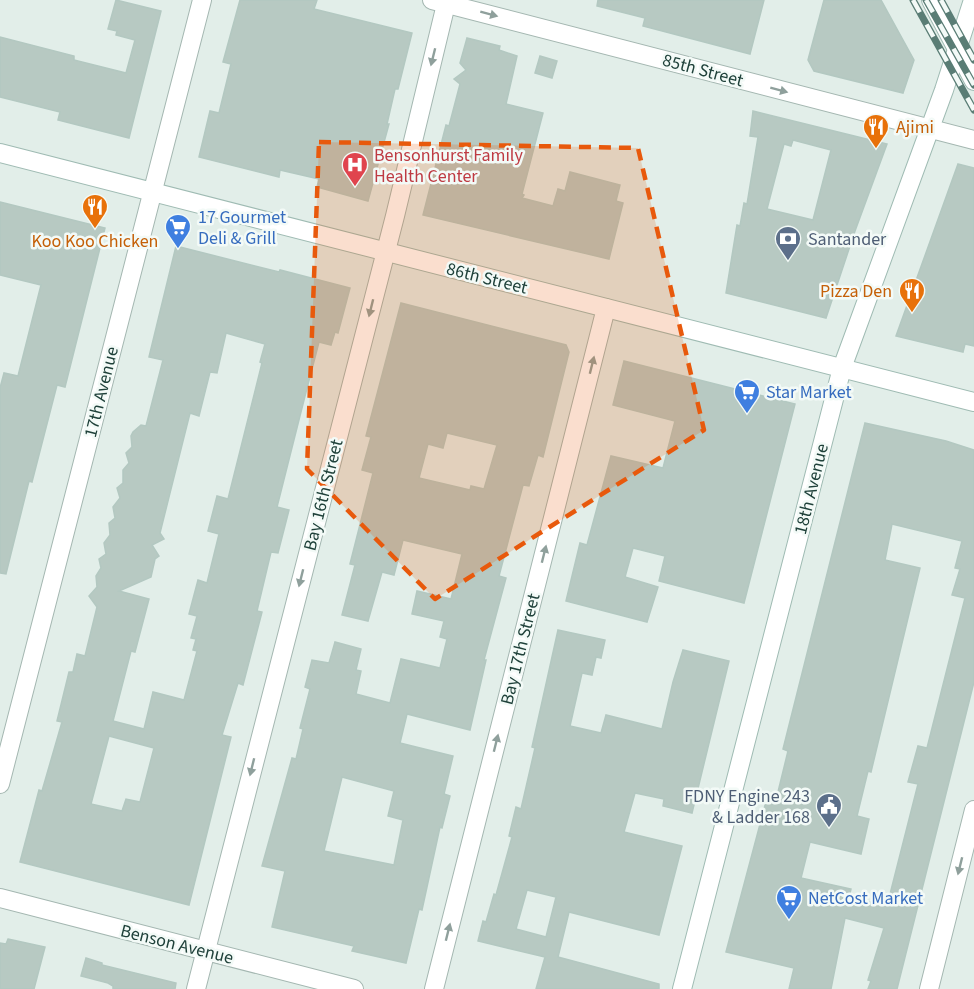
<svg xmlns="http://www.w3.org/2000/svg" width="974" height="989" font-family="'Source Sans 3',sans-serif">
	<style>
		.building { fill: #b7c9c2; stroke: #b3c8c1; stroke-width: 1.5; fill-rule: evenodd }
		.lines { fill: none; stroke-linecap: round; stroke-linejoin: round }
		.street-casing { stroke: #a4b7b1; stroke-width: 20 }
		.secondary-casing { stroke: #9fbbb3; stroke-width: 20 }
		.street { stroke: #fff; stroke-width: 18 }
		.secondary { stroke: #fff; stroke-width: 18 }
		.rail-casing { stroke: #5a7d75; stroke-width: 7 }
		.rail { stroke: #f3faf7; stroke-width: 4.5; stroke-dasharray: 14; stroke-linecap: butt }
		.oneway { fill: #8fa09c }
		.marked { fill: #e8590c; fill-opacity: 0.2; stroke: #e8590c; stroke-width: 4.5; stroke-dasharray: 12 8; stroke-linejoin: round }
		.labels { text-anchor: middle; stroke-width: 5; stroke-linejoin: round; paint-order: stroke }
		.street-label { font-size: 18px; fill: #1f413a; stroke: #f3faf7 }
		.food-label { font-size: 18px; fill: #c56008; stroke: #f3faf7; text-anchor: start }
		.health-label { font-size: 18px; fill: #be3a42; stroke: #f3faf7; text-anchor: start }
		.shop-label { font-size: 18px; fill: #366cbe; stroke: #f3faf7; text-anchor: start }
		.service-label { font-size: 18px; fill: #4e5e75; stroke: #f3faf7; text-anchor: start }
	</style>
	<rect width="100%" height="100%" fill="#e2eee9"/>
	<g class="building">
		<path d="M116 0 161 11 129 138 58 120 60 112 0 97V37L74 56V60L126 73 135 40 116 35 117 31 108 29Z"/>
		<path d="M240 0H317L314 9 412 33 398 89H395L387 124H389L368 201 317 187 319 179 280 170 279 177 199 157 210 111 219 113 231 64 223 62Z"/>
		<path d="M598 0H764L750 54 643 26 645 18 597 6Z"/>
		<path d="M824 0H881L914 60 903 93 814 71 808 60Z"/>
		<path d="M467 38 500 46 499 50 517 56 506 104 543 113 522 194 524 195 522 198 553 206 558 189 565 191 570 172 620 185 616 201 623 203 609 259 423 215 446 125 449 126 460 84 454 79 466 70 460 63Z"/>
		<path d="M540 56 557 61 552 78 535 73Z"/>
		<path d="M753 111 887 144 855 231 826 318 726 293 737 225 740 226 744 203 747 204 758 137 750 136ZM793 140 831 150 813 220 767 209 784 144 791 146Z"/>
		<path d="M958 164 974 168V346L965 344 963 352 896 336Z"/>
		<path d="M0 202 105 228 65 387 57 385 32 482 29 481 6 574 0 573V388L4 373 18 376 41 285 0 275Z"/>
		<path d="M176 246 279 272 280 270 350 288 338 333 335 332 331 345 319 342 305 396 277 507 289 510 278 553 271 552 257 611 262 612 243 685 238 683 222 735 231 737 189 905 20 862 39 790 42 791 62 722 57 721 69 672H73L77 654 85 656 97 607 89 596 97 587 96 576 101 568 99 559 106 554 104 543 110 535 109 523 115 518 113 507 120 498 117 488 123 483V470L129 463 126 453 132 447 131 436 133 432 141 425 146 426 163 360 149 357ZM226 333 265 344 260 362 262 363 228 499 217 496 208 531 219 534 207 583 198 580 189 614 197 616 191 638 196 639 193 650 197 651 184 700 153 692 144 729 113 721 131 651 135 652 149 599 119 591 151 577 155 559 159 556 152 545 164 539 160 533 190 413 199 416 210 372 217 373ZM109 736 154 748 140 802 126 799 122 811 91 804Z"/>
		<path d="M401 303 566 345 569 352 543 457 538 455 529 486 523 485 499 576 506 578 484 660H486L470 730 407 714 400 743 453 756 444 794 450 796 442 828 440 827 422 910 419 909 406 963 352 951 354 946 272 927 285 871 262 866 292 758 296 759 303 729 300 728 310 689 305 687 312 660 329 663 335 642 361 649 356 670 361 671 356 694 390 703 401 659 440 668 447 639 440 637 444 621 412 614 417 591 451 599 462 554 403 540 394 575 382 572 368 621 342 615 355 565 350 564 373 473 362 470 371 437 366 436ZM447 433 497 445 484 489 471 486 470 490 419 478 428 444 443 448ZM342 777 394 791 388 816 403 820 394 865 324 851Z"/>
		<path d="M624 361 795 404 744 603 659 581 665 556 633 548 625 577 658 587 647 622 566 601 580 543 587 545 611 456 663 468 675 421 613 405Z"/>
		<path d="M865 423 946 441 974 450V682L897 989H868L871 981 868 980 884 928 845 918 831 989H789L794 968 726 952 768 794 777 796 788 751 783 749ZM892 524 962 541 955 568 960 569 952 595 965 598 927 748 918 746 908 782 918 784 887 906 849 897 851 889 801 878 810 842 861 854 869 819 857 816 868 771 871 772 920 568 885 560Z"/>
		<path d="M558 630 605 640 601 658 596 657 592 675 582 673 570 726 601 733 606 715 662 729 673 682 683 650 729 661 692 813 663 806 664 799 635 793 624 832 682 846 659 935 569 912 558 957 659 984V989H536L545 957 478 941 483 921 486 922 494 894 496 895 512 837 509 836 516 807 521 809 535 748 532 747ZM527 890 556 897 546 937 516 929Z"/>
		<path d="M8 939 45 947 34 989H0V943L6 944Z"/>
		<path d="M86 958 102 963V965L176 983 175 989H113V986L108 983 81 976Z"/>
	</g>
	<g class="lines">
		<defs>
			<g id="street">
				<path d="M432 0 974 140"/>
				<path d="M0 784 202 0"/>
				<path d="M0 898 354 989"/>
				<path d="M196 989 395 216 447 0"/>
				<path d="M434 989 606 308"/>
				<path d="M929 989 974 810"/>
			</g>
			<g id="secondary">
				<path d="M931 0 974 81"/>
				<path d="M0 153 974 402"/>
				<path d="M682 989 842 368 944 90 973 0"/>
			</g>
		</defs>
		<use href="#street" class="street-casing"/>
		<use href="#secondary" class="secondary-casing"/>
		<use href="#street" class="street"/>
		<use href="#secondary" class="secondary"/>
		<defs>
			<g id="rail">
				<path d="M913 0 974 110"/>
				<path d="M926 0 974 85"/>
				<path d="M941 0 974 60"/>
			</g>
		</defs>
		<use href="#rail" class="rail-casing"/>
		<use href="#rail" class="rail"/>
	</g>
	<defs><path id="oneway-solid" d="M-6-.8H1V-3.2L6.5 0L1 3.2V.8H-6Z" transform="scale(1.5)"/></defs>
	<g class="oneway">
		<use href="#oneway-solid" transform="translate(489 14) rotate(15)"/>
		<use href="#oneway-solid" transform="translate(433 57) rotate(104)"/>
		<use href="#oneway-solid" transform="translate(779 90) rotate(15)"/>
		<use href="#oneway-solid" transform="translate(371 308) rotate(104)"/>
		<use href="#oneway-solid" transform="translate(592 365) rotate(-76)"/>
		<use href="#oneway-solid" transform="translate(544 554) rotate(-76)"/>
		<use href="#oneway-solid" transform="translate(301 578) rotate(104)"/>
		<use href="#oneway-solid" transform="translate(496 743) rotate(-76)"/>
		<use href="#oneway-solid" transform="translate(252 767) rotate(104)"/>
		<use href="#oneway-solid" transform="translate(960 866) rotate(104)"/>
		<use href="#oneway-solid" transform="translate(448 932) rotate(-76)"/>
	</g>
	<path class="marked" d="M319 142 638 148 704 430 435 599 307 469Z"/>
	<defs>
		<symbol id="restaurant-pin" viewBox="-11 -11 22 30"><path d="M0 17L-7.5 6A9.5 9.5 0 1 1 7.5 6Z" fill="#e8710a" stroke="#f3faf7"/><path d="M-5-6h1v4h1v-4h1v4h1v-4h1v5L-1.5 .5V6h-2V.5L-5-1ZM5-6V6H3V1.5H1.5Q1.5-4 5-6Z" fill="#fff"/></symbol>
		<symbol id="hospital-pin" viewBox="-11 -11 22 30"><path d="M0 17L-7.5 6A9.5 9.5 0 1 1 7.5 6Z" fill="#e0444e" stroke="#f3faf7"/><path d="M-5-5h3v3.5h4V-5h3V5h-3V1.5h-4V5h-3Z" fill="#fff"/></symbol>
		<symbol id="supermarket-pin" viewBox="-11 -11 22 30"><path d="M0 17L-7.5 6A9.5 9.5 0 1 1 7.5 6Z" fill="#3f7fe0" stroke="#f3faf7"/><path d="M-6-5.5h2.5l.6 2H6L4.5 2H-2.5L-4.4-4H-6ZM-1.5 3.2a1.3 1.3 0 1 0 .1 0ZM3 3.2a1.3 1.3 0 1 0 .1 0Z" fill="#fff"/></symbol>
		<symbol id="bank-pin" viewBox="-11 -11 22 30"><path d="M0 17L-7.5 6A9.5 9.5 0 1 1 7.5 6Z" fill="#5c6f8a" stroke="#f3faf7"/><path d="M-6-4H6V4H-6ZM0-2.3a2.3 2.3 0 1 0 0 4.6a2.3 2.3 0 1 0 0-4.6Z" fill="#fff"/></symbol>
		<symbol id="civic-pin" viewBox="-11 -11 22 30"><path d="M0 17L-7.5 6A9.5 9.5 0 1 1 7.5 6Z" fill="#5c6f8a" stroke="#f3faf7"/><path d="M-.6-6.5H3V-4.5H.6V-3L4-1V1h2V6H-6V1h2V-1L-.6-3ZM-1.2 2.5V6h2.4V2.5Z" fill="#fff"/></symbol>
	</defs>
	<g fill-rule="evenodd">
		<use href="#restaurant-pin" x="861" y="112" width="30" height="40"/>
		<use href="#hospital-pin" x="340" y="150" width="30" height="40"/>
		<use href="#restaurant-pin" x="80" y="192" width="30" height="40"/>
		<use href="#supermarket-pin" x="163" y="212" width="30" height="40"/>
		<use href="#bank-pin" x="773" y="224" width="30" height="40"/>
		<use href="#restaurant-pin" x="897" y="276" width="30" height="40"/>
		<use href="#supermarket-pin" x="732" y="377" width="30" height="40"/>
		<use href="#civic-pin" x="814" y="791" width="30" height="40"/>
		<use href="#supermarket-pin" x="774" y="883" width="30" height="40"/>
	</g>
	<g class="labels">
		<g class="street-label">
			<text transform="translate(703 70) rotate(15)" y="6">85th Street</text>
			<text transform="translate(487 278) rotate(14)" y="6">86th Street</text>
			<text transform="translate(101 392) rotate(-76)" y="6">17th Avenue</text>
			<text transform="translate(811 489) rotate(-76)" y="6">18th Avenue</text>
			<text transform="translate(323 495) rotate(-76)" y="6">Bay 16th Street</text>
			<text transform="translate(520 649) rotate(-76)" y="6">Bay 17th Street</text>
			<text transform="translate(177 944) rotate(14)" y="6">Benson Avenue</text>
		</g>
		<g class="food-label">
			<text x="896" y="133">Ajimi</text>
			<text x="95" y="247" text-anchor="middle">Koo Koo Chicken</text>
			<text x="892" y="297" text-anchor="end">Pizza Den</text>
		</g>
		<g class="health-label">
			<text x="374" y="161">Bensonhurst Family<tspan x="374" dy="21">Health Center</tspan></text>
		</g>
		<g class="shop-label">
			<text x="198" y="223">17 Gourmet<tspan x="198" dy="21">Deli &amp; Grill</tspan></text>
			<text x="766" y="398">Star Market</text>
			<text x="808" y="904">NetCost Market</text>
		</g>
		<g class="service-label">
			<text x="808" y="245">Santander</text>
			<text x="810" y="802" text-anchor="end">FDNY Engine 243<tspan x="810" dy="21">&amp; Ladder 168</tspan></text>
		</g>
	</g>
</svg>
